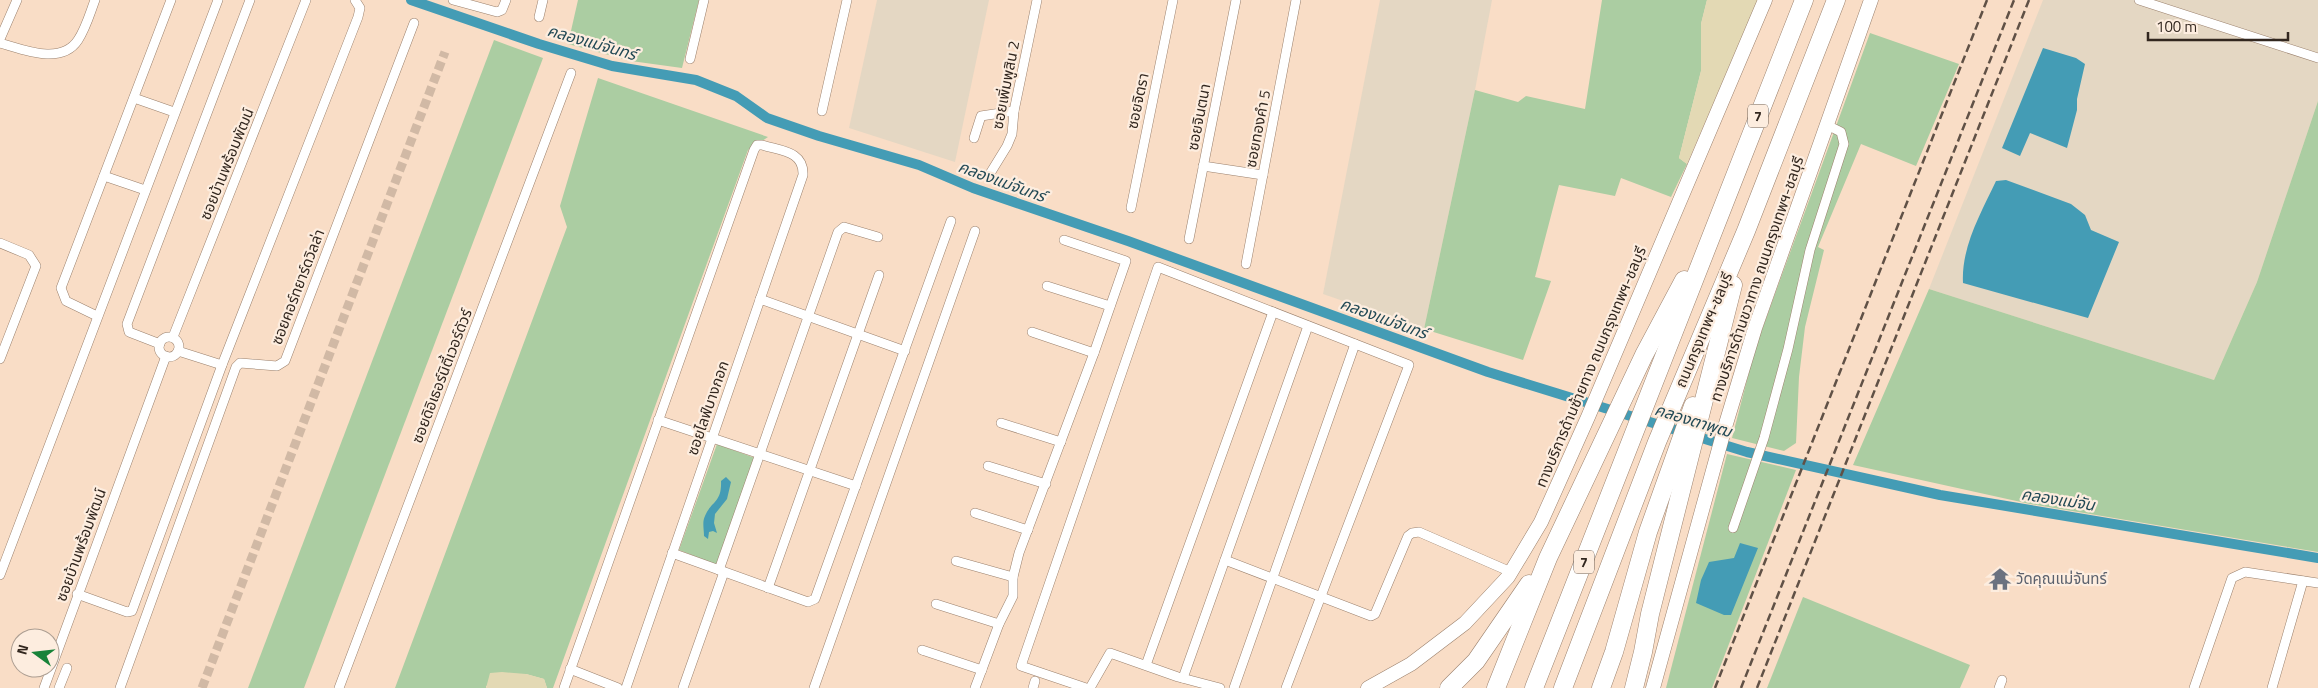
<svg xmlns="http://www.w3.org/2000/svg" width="2318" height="688" font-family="'Titillium Web','Noto Sans Thai',sans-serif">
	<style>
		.industrial { fill: #e4d7c3 }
		.green { fill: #abcda2 }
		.sand { fill: #e3d9b4 }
		.water { fill: #449cb5 }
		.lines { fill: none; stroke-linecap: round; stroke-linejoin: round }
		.canal { stroke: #449cb5; stroke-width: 10 }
		.minor-tunnel { stroke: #d1b9a5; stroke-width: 9; stroke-dasharray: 9 4.5; stroke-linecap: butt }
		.minor-casing { stroke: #9b816d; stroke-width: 10 }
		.secondary-casing { stroke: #9b816d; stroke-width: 15 }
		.motorway-casing { stroke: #9b816d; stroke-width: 19 }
		.minor { stroke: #fff; stroke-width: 9 }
		.secondary { stroke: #fff; stroke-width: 14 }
		.motorway { stroke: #fff; stroke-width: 18 }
		.rail { stroke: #605146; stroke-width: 2.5; stroke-dasharray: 8 4; stroke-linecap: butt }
		.labels { text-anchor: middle; stroke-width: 4.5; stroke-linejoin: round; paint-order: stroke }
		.shield { fill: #fdeddf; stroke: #6f6259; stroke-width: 1 }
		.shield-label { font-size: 14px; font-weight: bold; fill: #32271f }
		.street-label { font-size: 15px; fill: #32271f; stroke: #fdeddf }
		.worship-label { font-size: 15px; fill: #5b616d; stroke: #fdeddf; text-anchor: start }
		.water-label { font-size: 16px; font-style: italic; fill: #224955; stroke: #fdeddf }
	</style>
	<rect width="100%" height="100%" fill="#f9ddc6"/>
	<g class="industrial">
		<path d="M877 0H989L955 162 849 128Z"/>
		<path d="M1380 0H1492L1475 90 1424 329 1323 294Z"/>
		<path d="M2043 0H2318V101L2257 282 2214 380 1929 289Z"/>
	</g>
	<g class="green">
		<path d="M578 0H699L682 68 631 61 568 44Z"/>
		<path d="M1602 0H1707L1701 24V71L1679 158 1687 164 1671 197 1621 178 1615 196 1559 185 1535 277 1551 281 1523 360 1424 329 1475 90 1518 102 1526 96 1585 109Z"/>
		<path d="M1870 33 1959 64 1916 166 1861 144 1818 247 1824 250 1805 327 1799 377 1796 443 1784 451 1732 438 1755 349Z"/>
		<path d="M494 40 543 58 304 688H248Z"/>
		<path d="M598 78 768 137 748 150 553 688H547L544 679 526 674 486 686V688H395L567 227 560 206Z"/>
		<path d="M2318 101V552L2030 504 1853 465 1929 289 2214 380 2257 282Z"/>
		<path d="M717 444 755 458 717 565 679 550Z"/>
		<path d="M1727 454 1796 470 1712 688H1666Z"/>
		<path d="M1803 597 1970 665 1960 688H1767Z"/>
	</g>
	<g class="sand">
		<path d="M1707 0H1758L1687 164 1679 158 1701 71V24Z"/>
		<path d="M502 672 526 674 544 679 547 688H486L490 673Z"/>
	</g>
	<g class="water">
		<path d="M2043 48 2076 58 2085 64 2077 99V110L2067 148 2030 133 2020 156 2002 148Z"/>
		<path d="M2006 180 2071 204 2085 215 2091 230 2119 242 2088 318 1963 283C1961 247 1981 213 1996 181Z"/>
		<path d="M726 477 731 482 727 499 715 514 714 523 717 533 713 531 709 532 708 539 704 536C704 529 702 522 705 516 711 501 722 503 721 481Z"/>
		<path d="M1740 543 1758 548 1731 615H1724L1696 603 1701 580 1709 562 1734 558Z"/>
	</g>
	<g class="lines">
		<path class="canal" d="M411 0 539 44 612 66 696 80 736 96 767 118 819 136 919 165 973 188 1128 241 1488 372 1747 452 1940 495 2318 558"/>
		<path class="minor-tunnel" d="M202 688 445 52"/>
		<defs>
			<g id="minor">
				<path d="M453 0 497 12 502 10 506 0"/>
				<path d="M2139 0 2318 58"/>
				<path d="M539 17 543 0"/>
				<path d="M0 39 17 0"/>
				<path d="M0 43C22 49 61 66 78 40 86 28 90 13 95 0"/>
				<path d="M690 59 704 0"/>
				<path d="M134 98 174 112"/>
				<path d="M822 111 847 0"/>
				<path d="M974 138 981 116 1014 111"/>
				<path d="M1203 166 1263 175"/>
				<path d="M991 172 1007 146 1012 134 1014 111 1037 0"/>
				<path d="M104 176 145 190"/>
				<path d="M1131 208 1173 0"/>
				<path d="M1189 239 1236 0"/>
				<path d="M0 243 29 255 36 266 0 359"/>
				<path d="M1246 264 1296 0"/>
				<path d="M1047 286 1110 306"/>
				<path d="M760 299 905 351"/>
				<path d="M97 316 66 301 61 288 171 0"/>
				<path d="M1032 332 1094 353"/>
				<path d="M173 337 306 0"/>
				<circle cx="169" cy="347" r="10"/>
				<path d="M160 344 129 332 127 324 250 0"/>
				<path d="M178 351 222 365"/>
				<path d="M658 420 856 486"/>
				<path d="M1001 423 1061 442"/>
				<path d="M988 466 1046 484"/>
				<path d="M975 513 1028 530"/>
				<path d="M1733 528 1764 438 1788 349 1810 250 1844 144 1841 132 1827 125"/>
				<path d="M672 553 808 602 815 599 951 221"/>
				<path d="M1225 560 1371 616 1375 614 1408 536 1412 533 1419 532 1511 572"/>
				<path d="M956 561 1013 577"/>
				<path d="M719 570 838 232 844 227 878 237"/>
				<path d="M0 575 218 0"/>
				<path d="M768 588 879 275"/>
				<path d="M77 594 127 612 132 611 222 365 358 17 360 8 355 0"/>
				<path d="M936 604 999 624"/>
				<path d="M922 650 982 670"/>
				<path d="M1146 665 1273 312"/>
				<path d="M570 669 618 688"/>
				<path d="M1183 678 1308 326"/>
				<path d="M44 688 166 356"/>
				<path d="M59 688 67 668"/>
				<path d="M120 688 236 367 240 363 277 366 285 361 414 23"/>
				<path d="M339 688 571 73"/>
				<path d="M564 688 754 150 757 145H762C781 151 804 151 803 175L626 688"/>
				<path d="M683 688 724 572"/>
				<path d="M814 688 975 231"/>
				<path d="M975 688 999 624 1013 596V577L1019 553 1094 353 1126 261 1064 240"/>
				<path d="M1033 688 1035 681"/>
				<path d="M1086 688 1021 666 1158 267 1409 365 1286 688"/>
				<path d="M1090 688 1110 653 1178 677 1220 688"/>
				<path d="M1234 688 1355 344"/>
				<path d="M1999 688 2002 680"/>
				<path d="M2194 688 2232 578 2245 572 2318 583"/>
				<path d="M2272 688 2303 581"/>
			</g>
			<g id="secondary">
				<path d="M1368 688 1411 664 1465 623 1508 577 1541 522 1588 417 1765 0"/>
				<path d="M1653 688 1725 427 1755 328 1871 0"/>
			</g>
			<g id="motorway">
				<path d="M1449 688 1476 661 1529 584"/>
				<path d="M1496 688 1548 558 1644 355 1684 280"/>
				<path d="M1534 688 1804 0"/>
				<path d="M1563 688 1657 442 1746 231 1836 0"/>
				<path d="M1601 688 1614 652 1648 532 1693 406"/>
				<path d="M1634 688 1643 652 1650 614 1733 285"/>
			</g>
		</defs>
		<use href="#minor" class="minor-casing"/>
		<use href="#secondary" class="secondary-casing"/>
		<use href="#motorway" class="motorway-casing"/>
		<use href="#minor" class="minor"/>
		<use href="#secondary" class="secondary"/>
		<use href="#motorway" class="motorway"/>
		<g class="rail">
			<path d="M1715 688 1987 0"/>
			<path d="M1741 688 2014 0"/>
			<path d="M1757 688 2029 0"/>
		</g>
	</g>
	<defs>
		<symbol id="temple-bare" viewBox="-9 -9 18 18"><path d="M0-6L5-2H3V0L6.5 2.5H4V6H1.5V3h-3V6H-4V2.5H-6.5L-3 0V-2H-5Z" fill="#6b7280" stroke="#fdeddf" stroke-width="2.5" paint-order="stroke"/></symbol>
	</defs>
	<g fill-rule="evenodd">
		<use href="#temple-bare" x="1984" y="563" width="32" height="32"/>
	</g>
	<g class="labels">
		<g class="shield">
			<rect x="1748" y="104.5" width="20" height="23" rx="4"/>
			<rect x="1574" y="550.5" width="20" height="23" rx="4"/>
		</g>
		<g class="shield-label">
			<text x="1758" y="121">7</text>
			<text x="1584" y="567">7</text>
		</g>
		<g class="street-label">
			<text transform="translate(1006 85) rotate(-79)" y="5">ซอยเพิ่มพูสิน 2</text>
			<text transform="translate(1138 101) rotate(-78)" y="5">ซอยจิตรา</text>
			<text transform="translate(1199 117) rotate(-79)" y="5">ซอยจินตนา</text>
			<text transform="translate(1258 129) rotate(-79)" y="5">ซอยทองคำ 5</text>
			<text transform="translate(227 164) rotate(-68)" y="5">ซอยบ้านพร้อมพัฒน์</text>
			<text transform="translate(1757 279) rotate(-71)" y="5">ทางบริการด้านขวาทาง ถนนกรุงเทพฯ-ชลบุรี</text>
			<text transform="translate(298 287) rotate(-69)" y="5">ซอยคอร์ทยาร์ดวิลล่า</text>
			<text transform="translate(1704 330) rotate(-67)" y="5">ถนนกรุงเทพฯ-ชลบุรี</text>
			<text transform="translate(1591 367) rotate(-67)" y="5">ทางบริการด้านซ้ายทาง ถนนกรุงเทพฯ-ชลบุรี</text>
			<text transform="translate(442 376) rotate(-69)" y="5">ซอยดิอิเธอร์นิตี้เวอร์ดัวร์</text>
			<text transform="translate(708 408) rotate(-71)" y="5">ซอยไลฟ์บางกอก</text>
			<text transform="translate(81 545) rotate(-70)" y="5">ซอยบ้านพร้อมพัฒน์</text>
		</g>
		<g class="worship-label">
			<text x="2016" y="584">วัดคุณแม่จันทร์</text>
		</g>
		<g class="water-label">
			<text transform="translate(592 42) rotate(16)" y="6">คลองแม่จันทร์</text>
			<text transform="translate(1002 181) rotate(20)" y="6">คลองแม่จันทร์</text>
			<text transform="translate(1384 318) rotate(20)" y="6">คลองแม่จันทร์</text>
			<text transform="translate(1693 420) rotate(17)" y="6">คลองตาพุฒ</text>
			<text transform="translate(2058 499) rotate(9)" y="6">คลองแม่จัน</text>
		</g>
	</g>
	<g transform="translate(35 653) rotate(285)"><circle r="24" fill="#fdeddf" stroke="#ac9e92"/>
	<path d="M0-4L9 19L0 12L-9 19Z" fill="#188339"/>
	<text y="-8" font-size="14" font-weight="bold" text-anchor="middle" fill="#32271f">N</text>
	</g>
	<path d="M2148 32v8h140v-8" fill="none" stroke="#32271f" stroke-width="2.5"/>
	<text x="2156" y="32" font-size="15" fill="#32271f" stroke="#fdeddf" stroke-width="4" paint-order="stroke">100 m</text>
</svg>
